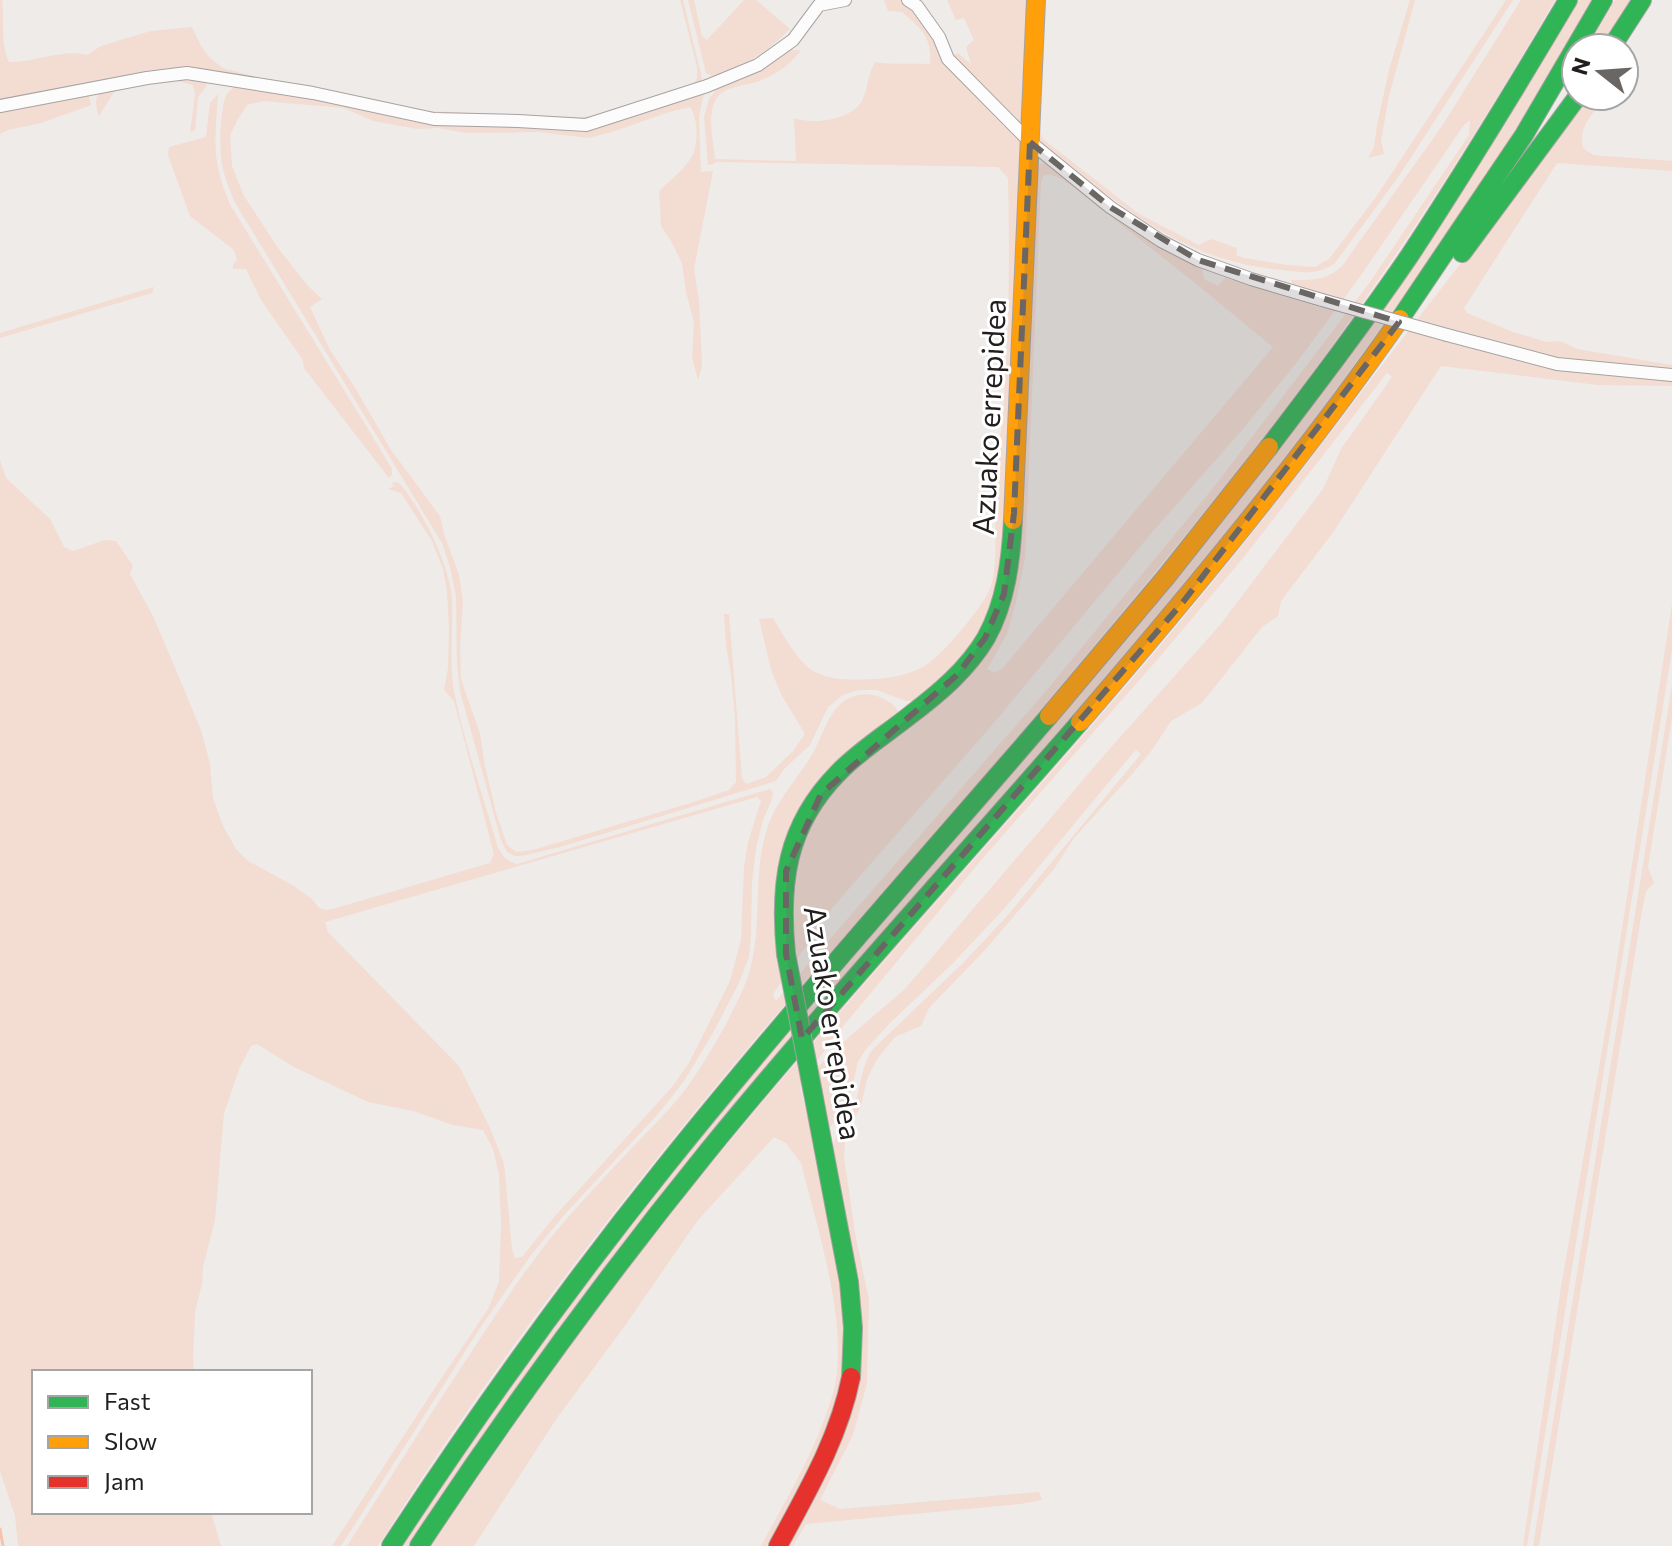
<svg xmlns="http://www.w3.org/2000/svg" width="1672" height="1546" font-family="Commissioner,sans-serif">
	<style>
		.green { fill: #f3dcd2; fill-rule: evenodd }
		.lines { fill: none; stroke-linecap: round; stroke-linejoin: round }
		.stream { stroke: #f7c3ad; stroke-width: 3 }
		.street-casing { stroke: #a6a3a2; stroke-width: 14 }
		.fast-casing { stroke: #a6a3a2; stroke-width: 20 }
		.slow-casing { stroke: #a6a3a2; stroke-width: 20 }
		.jam-casing { stroke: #a6a3a2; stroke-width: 20 }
		.street { stroke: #fdfcfc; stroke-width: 12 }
		.fast { stroke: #30b455; stroke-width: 18 }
		.slow { stroke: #ff9f0a; stroke-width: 18 }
		.jam { stroke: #e5322d; stroke-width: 18 }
		.street-bridge-casing { stroke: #a6a3a2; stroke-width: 14; stroke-linecap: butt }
		.fast-bridge-casing { stroke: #a6a3a2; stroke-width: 20; stroke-linecap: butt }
		.street-bridge { stroke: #fdfcfc; stroke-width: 12 }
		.fast-bridge { stroke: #30b455; stroke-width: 18 }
		.marked { fill: #696664; fill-opacity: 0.2; stroke: #696664; stroke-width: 6; stroke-dasharray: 16 10; stroke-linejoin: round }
		.labels { text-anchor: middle; stroke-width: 6; stroke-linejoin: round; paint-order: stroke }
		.street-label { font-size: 30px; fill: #211e1d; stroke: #fff }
	</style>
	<rect width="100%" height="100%" fill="#efebe9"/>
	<g class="green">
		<path d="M0 0H2C5 20 0 43 9 62 34 63 62 48 87 55L101 46 151 31 192 27 201 46 210 58 223 68 260 78 305 85 425 111 579 117 594 116 694 84 697 78V67L680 0H683L702 78 699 84 600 118 582 120 456 116 421 112 217 73 0 102Z"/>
		<path d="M688 0H694L702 36 707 40 744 0H756L790 29C767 52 744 66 714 77L706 73Z"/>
		<path d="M884 0H903L918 9 948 57 1019 137 1022 153 1007 520 996 594 986 621 971 647 948 674 915 701H906L877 690H859L843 695 828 707 810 745 784 769 776 781 560 847 522 856H515L507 852 501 840 460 691 457 663 456 595 450 567 442 543 234 201C230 189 224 177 222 164 219 150 220 107 227 94 231 88 236 86 243 84L431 121 581 127 704 93 699 116 701 172 713 171 694 269 699 301 701 342 702 367 698 380 692 357 694 322 686 292 682 263 671 241 661 226 659 191C669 182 690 164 694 152 698 139 698 118 690 107L669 112 615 131 589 138 538 132 466 133 439 128 417 129 373 121 344 108 263 101 247 105 238 119 230 135 232 166 244 196 278 248 308 286 322 299 310 307 330 350 354 386 391 450 440 516 444 534 459 575 463 601 460 647 461 679 480 734 485 766 496 813 507 845 516 852 533 850 697 801 729 790 736 782 735 718 731 674 726 645 724 614H729L742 778 746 784 766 777 793 751 805 734 782 696 772 673 759 619 773 618C783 634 797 661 813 671 830 681 855 680 873 679 888 679 907 675 921 668 939 660 980 610 989 591 1002 562 991 498 995 464 996 450 1001 436 1002 422 1009 341 1010 259 1008 178L998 167 715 162 714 164 708 165 704 117 709 99 720 85 783 50H801C791 64 778 73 762 80 747 87 721 84 714 103 708 119 713 141 715 159L796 161 794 118C813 125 854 120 863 99 867 91 867 82 870 74 871 70 873 66 875 62 893 65 912 63 930 64 932 36 921 29 902 12L888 11Z"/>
		<path d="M947 0H1031L1024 125 971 76 954 55 958 53 971 64 966 47 974 40 964 18 956 20Z"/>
		<path d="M1410 0H1415L1389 96 1381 141 1384 154 1368 158 1374 147 1377 125 1389 70Z"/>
		<path d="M1506 0H1513L1399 176 1335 263C1316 276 1303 272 1282 270 1178 261 1116 201 1038 140L1041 82 1040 131 1043 139 1139 214 1199 245 1211 239 1237 248 1236 255 1244 258 1287 265 1315 267 1329 259 1376 197Z"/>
		<path d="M1521 0H1555C1455 172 1345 338 1220 492 1134 599 1046 704 957 808 889 887 819 964 751 1044 617 1203 489 1369 378 1546H347C389 1480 431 1413 474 1348 496 1314 518 1280 543 1248 570 1213 601 1181 631 1149 650 1129 671 1109 688 1086 709 1056 729 1021 744 987 766 936 750 878 768 826 778 797 801 776 815 749 826 729 831 701 858 695 873 692 893 700 899 713 875 731 848 749 827 772 780 825 766 896 779 964L794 948C785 929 789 903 792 882 803 802 857 765 917 719 942 699 968 679 986 651 999 631 1008 607 1014 584 1018 569 1019 552 1020 536 1024 491 1024 447 1026 402 1029 325 1032 248 1035 171L1040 164 1046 163 1071 178 1120 220 1155 244 1202 269 1204 279 1218 286 1225 278 1321 308 1326 294 1301 288 1292 284 1291 280C1312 280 1326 281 1342 266L1442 126ZM1470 120 1469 135 1370 282 1214 487 1046 691 776 1001 773 994 832 908 992 725 1154 530 1242 430 1297 362 1359 278 1464 125ZM1049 174 1063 179 1189 278 1273 347 1002 669 994 673 987 669 1007 634 1016 602 1025 558 1041 182 1043 176Z"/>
		<path d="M1578 0H1595L1472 201 1251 508 820 1009 411 1546H400L471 1439 659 1185 1157 598Z"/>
		<path d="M1615 0H1636L1605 48H1587Z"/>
		<path d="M167 77 207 78 206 87 198 97 195 130 190 133 195 94 193 85 173 80 120 89 114 92 99 116C95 104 94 98 103 88Z"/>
		<path d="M88 92 91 105 86 107 41 123 8 130 0 134V110Z"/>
		<path d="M218 94C215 142 211 161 231 206L371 434 392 469V475L389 478 304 368 303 360 261 300 246 269H233V264L237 261 234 250 190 216 168 155 169 147 206 137 210 103Z"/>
		<path d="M1586 96H1607C1593 114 1578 125 1583 148L1593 155 1672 161V171L1557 163 1464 308 1467 313 1513 332 1547 342 1560 341 1577 349 1672 365V369L1566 359 1528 351 1450 329 1443 341 1547 367 1590 374 1672 380V386L1598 385 1441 366 1334 531 1281 601 1278 616 1262 627 1202 703 1171 721 1152 750 1134 772 1074 838 1054 869 986 949 929 1008 921 1026 895 1037 877 1059 867 1079 861 1105 845 1138 844 1157 855 1233 869 1300 867 1383 853 1435 820 1500 840 1509 1039 1492 1042 1500 1020 1504 806 1524 793 1546H786L810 1501 861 1329 860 1289 832 1150C836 1132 841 1132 849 1117 861 1096 859 1071 872 1050L963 963 1008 915 1141 754 1136 750 1133 753 1003 910 953 963 890 1023 866 1049 858 1062 849 1099 843 1112 831 1126H827L817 1068C844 1039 876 1015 905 989L1106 753 1220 625 1323 489 1341 449 1392 377 1387 373 1244 557 1157 660 983 858 831 1041 800 1086 819 1163 842 1282 848 1331 838 1405 823 1442 770 1546H761C787 1498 816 1450 832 1397 852 1332 817 1228 801 1163L786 1143 774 1137 698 1220 624 1327 557 1418 474 1546H431C510 1430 589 1315 677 1206 832 1012 1004 832 1164 641 1236 555 1304 467 1372 378 1444 285 1517 192 1586 96Z"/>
		<path d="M154 287 152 293 0 338V333Z"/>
		<path d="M0 460 6 478 50 519 64 547 73 551 105 540 116 541 133 566 130 574 154 618 201 730 210 764 213 798 223 826 236 849 248 861 294 886 312 899 319 908 326 910 336 908 490 863 494 854 454 701 444 690 448 668 449 630 447 591 443 569 432 541 401 493 388 489 394 486 392 483 398 482C419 504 447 560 451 591 455 627 447 665 456 701 467 751 484 799 498 848 503 856 507 862 517 864L770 789 773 793 772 799 763 820 756 848 752 882 751 934 749 957 739 983 714 1031 684 1081 658 1114 565 1214 531 1255 480 1328 341 1546H332L431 1394 488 1309 499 1282 501 1225 499 1174 493 1149 483 1130 453 1125 413 1111 368 1102 294 1067 257 1044 251 1046 240 1067 224 1113 215 1220 203 1267 202 1284 195 1312 193 1359 194 1372H34V1512H211L221 1546H18L15 1516 0 1471ZM757 797 761 801 748 842 744 867 741 940 730 981 689 1063 672 1087 555 1216 522 1257 515 1258 512 1249 504 1164 490 1128 459 1066 328 932 325 922Z"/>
		<path d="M1672 604V650L1527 1546H1523L1561 1287 1614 981Z"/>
		<path d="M1672 685V718L1648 867 1654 883 1646 891 1642 911 1539 1546H1533Z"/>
	</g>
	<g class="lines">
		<path class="stream" d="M0 1529 3 1546"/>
		<defs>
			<g id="street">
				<path d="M908 0 917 6 939 37 948 59 1030 142 1110 207 1161 241 1198 260 1251 279 1322 300"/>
				<path d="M0 106 147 78 187 73 313 93 434 119 518 121 586 125 707 86 758 65 793 40 819 5 845 0"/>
				<path d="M1447 335 1557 364 1672 375"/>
			</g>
			<g id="fast">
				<path d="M1611 48 1642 0"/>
				<path d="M1462 253 1578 96"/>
				<path d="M1400 319 1524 135 1603 0"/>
				<path d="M1269 447C1317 384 1365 321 1410 255 1465 171 1517 86 1568 0"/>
				<path d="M786 954C779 884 786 826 838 773 859 751 885 735 909 716 938 694 967 670 986 638 1006 602 1011 560 1013 520"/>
				<path d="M813 1093 849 1282 853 1328 851 1377"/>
				<path d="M391 1546C476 1416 567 1289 664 1168 788 1013 920 866 1049 716"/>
				<path d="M419 1546C509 1410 605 1278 708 1151 828 1004 956 865 1080 722"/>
			</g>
			<g id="slow">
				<path d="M1013 520 1036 0"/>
				<path d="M1049 716 1166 577 1269 447"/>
				<path d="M1080 722C1192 592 1302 459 1400 319"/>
			</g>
			<path id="jam" d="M778 1546C807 1492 839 1438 851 1377"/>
		</defs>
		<use href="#street" class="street-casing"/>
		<use href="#fast" class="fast-casing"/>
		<use href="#slow" class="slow-casing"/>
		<use href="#jam" class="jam-casing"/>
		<use href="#street" class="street"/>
		<use href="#fast" class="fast"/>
		<use href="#slow" class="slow"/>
		<use href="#jam" class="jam"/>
		<defs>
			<path id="street-bridge" d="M1322 300 1447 335"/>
			<path id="fast-bridge" d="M786 954 813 1093"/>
		</defs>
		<use href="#street-bridge" class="street-bridge-casing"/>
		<use href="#fast-bridge" class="fast-bridge-casing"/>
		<use href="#street-bridge" class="street-bridge"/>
		<use href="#fast-bridge" class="fast-bridge"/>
	</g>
	<path class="marked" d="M1030 142 1110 207 1198 260 1399 322 1183 602 802 1039 786 954V871L821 794 957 675 985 638 1004 594 1014 513Z"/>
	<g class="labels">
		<g class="street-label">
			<text transform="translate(990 417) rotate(-87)" y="10">Azuako errepidea</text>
			<text transform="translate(832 1023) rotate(81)" y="10">Azuako errepidea</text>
		</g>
	</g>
	<rect x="32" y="1370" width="280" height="144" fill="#ffffff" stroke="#a6a5a5" stroke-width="2"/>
	<rect x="48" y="1396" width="40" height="12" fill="#30b455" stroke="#a6a5a5" stroke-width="2"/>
	<text x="104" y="1410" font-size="24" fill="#211e1d">Fast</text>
	<rect x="48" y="1436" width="40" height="12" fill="#ff9f0a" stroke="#a6a5a5" stroke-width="2"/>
	<text x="104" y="1450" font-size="24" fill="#211e1d">Slow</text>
	<rect x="48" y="1476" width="40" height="12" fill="#e5322d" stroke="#a6a5a5" stroke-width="2"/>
	<text x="104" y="1490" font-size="24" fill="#211e1d">Jam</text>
	<g transform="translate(1600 72) rotate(287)"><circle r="38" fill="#ffffff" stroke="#a6a5a5" stroke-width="2"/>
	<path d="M0-6L14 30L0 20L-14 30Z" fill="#696664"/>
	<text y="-12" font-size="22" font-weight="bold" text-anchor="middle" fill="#211e1d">N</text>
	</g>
</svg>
